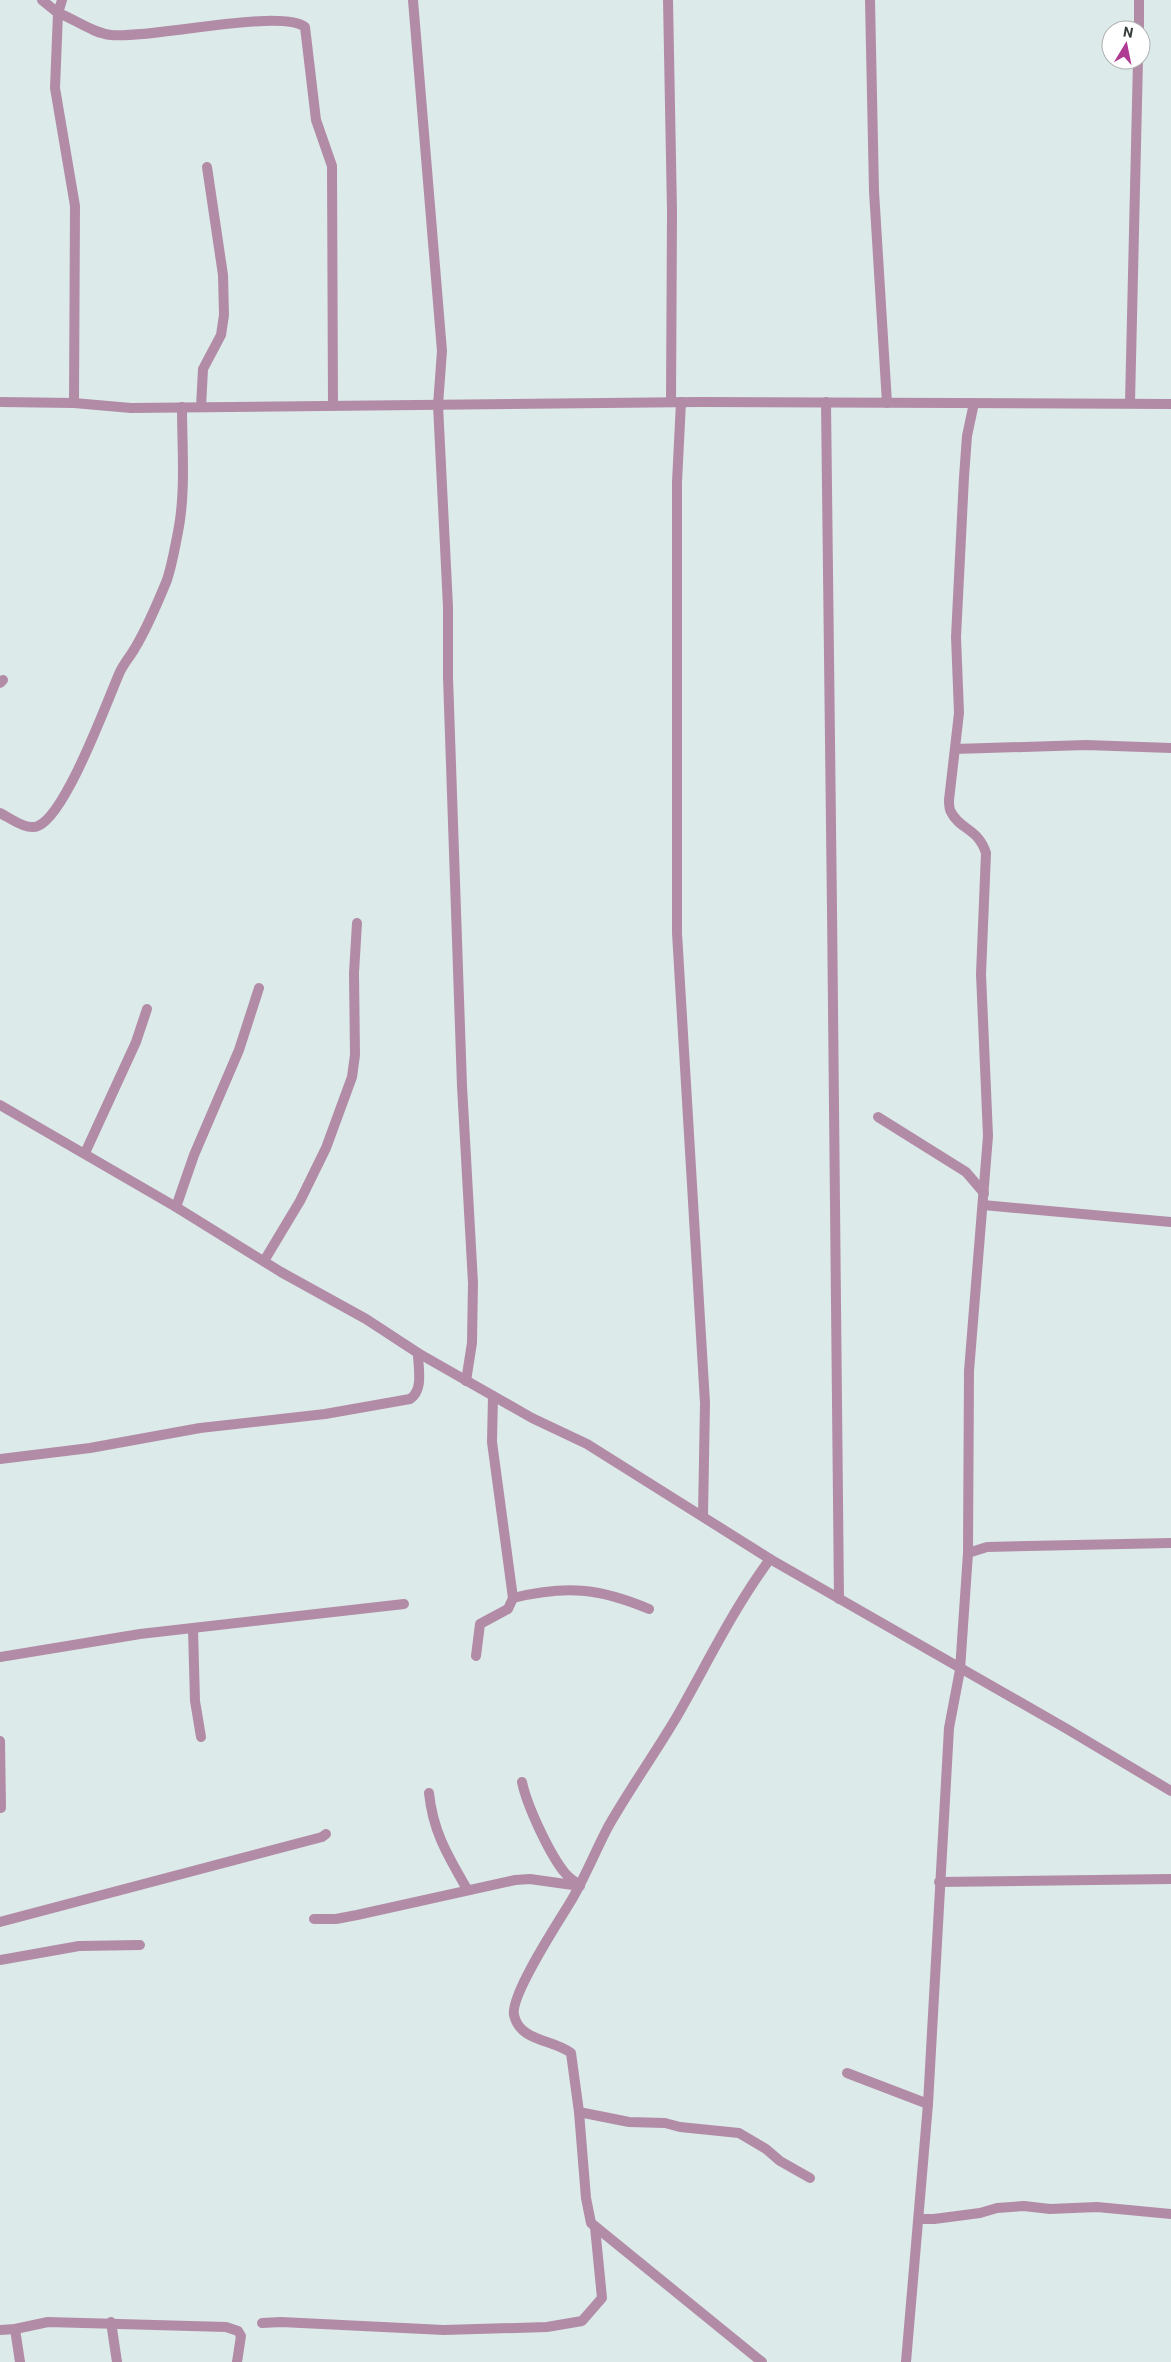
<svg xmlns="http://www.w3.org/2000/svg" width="1171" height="2362" font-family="Roboto,sans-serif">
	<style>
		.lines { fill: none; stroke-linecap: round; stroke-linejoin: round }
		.minor { stroke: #b28ca6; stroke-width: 10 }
	</style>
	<rect width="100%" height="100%" fill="#dceaea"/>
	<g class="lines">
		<g class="minor">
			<path d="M42 0 58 13 55 88 75 206 74 403"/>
			<path d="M62 0 58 13C75 19 92 33 111 35 151 39 280 8 305 27L316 120 332 166 333 405"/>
			<path d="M413 0 442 351 438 405 448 607V677L462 1086 473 1283 472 1343 466 1381"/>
			<path d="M668 0 672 212 671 402"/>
			<path d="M870 0 874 191 887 403"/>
			<path d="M1139 30V0"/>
			<path d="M0 402 74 403 131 408 700 402 1171 404"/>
			<path d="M681 402 677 482V933L705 1403 703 1515"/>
			<path d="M826 402C829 801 838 1200 839 1599"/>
			<path d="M1130 403 1138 60"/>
			<path d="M201 407 203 369 221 335 224 315 223 275 207 167"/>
			<path d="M0 683 3 680"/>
			<path d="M955 749 1086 745 1171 748"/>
			<path d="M0 813C10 818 27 831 38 826 66 814 106 704 119 674 123 664 130 657 135 648 147 628 158 602 167 580 172 565 175 547 178 532 186 492 182 448 182 407"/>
			<path d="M0 1105 176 1207 281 1272 366 1319 418 1353 532 1418 587 1444 770 1559 1067 1729 1171 1791"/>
			<path d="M878 1117 966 1172 984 1193"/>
			<path d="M85 1153 136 1042 147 1009"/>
			<path d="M983 1205 1171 1222"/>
			<path d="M176 1207 194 1155 239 1050 259 988"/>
			<path d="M264 1261 300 1201 326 1148 352 1077 355 1055 354 973 357 923"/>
			<path d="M0 1459 90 1448 200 1428 325 1414 410 1399C424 1390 418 1368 418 1353"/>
			<path d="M968 1553 969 1371 988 1136 981 974 986 853C978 828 960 830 951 812 949 809 949 804 949 800L959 713 956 637 964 477 967 436 974 403"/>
			<path d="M513 1598C566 1585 599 1588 649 1609"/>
			<path d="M193 1629 195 1701 201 1737"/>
			<path d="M476 1656 480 1624 508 1609 513 1598 492 1442 493 1396"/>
			<path d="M0 1657 140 1634 404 1604"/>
			<path d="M0 1741 1 1808"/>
			<path d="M429 1793C433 1832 448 1856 467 1889"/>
			<path d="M939 1882 1171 1879"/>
			<path d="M314 1919H336L357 1915 515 1880 530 1879 580 1886C576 1882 569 1878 565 1873 550 1855 527 1806 522 1782"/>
			<path d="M0 1922 322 1837 326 1834"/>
			<path d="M0 1960 79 1946 140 1945"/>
			<path d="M847 2073 928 2104"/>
			<path d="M579 2112 629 2122 665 2123 680 2127 739 2133 766 2149 780 2161 810 2178"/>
			<path d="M919 2219H934L980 2213 997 2208 1024 2206 1050 2209 1097 2207 1171 2214"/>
			<path d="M111 2322 117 2362"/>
			<path d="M262 2323 281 2322 444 2330 547 2327 582 2321 602 2298 595 2227"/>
			<path d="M15 2329 20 2362"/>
			<path d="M0 2330 15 2329 48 2322 226 2327 238 2331 241 2336 237 2362"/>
			<path d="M762 2362 591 2223 586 2198 579 2112 571 2053C553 2039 520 2042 514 2015 510 1995 559 1921 571 1901 585 1877 595 1852 608 1827 629 1790 654 1755 676 1718 707 1664 733 1609 770 1559"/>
			<path d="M906 2362 928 2104 949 1728 960 1670 968 1553 987 1547 1171 1543"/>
		</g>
	</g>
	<g transform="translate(1126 45) rotate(10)"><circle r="24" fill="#ffffff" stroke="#afb1b1"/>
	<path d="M0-4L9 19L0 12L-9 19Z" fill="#ae3a93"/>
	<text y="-8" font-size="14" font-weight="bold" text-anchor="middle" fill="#373d3d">N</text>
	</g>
</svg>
